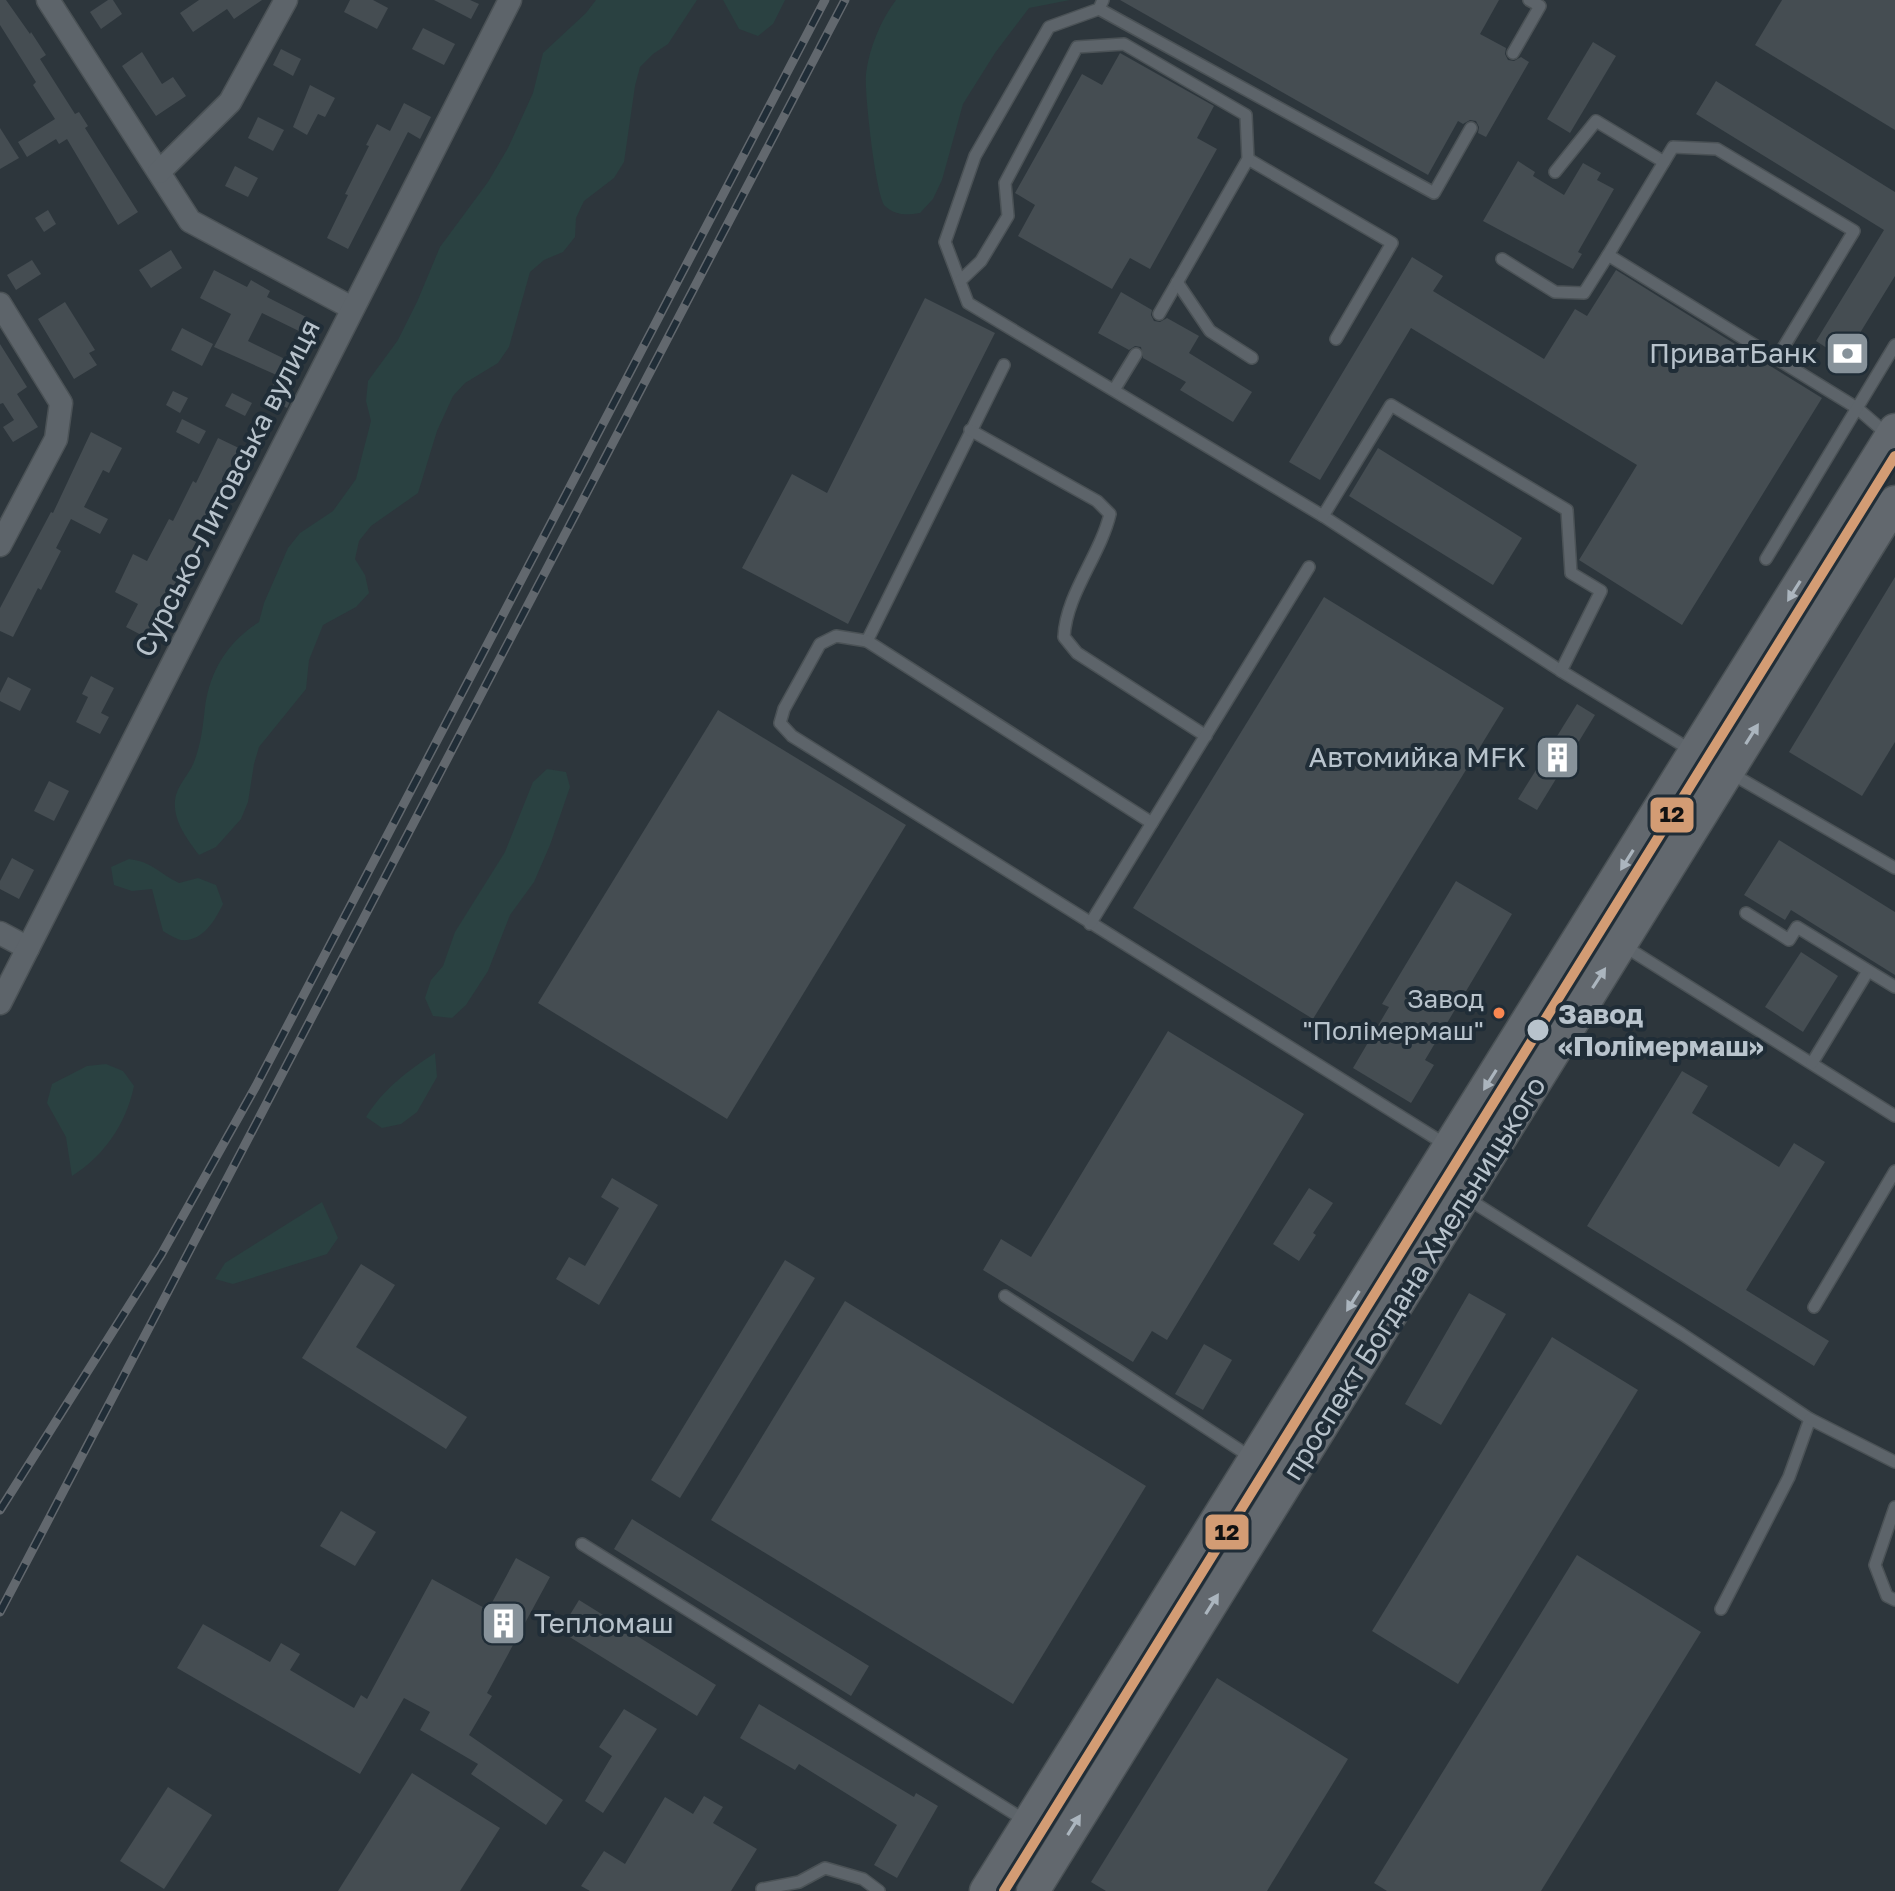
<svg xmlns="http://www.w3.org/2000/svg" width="1895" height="1891" font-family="'Golos Text',sans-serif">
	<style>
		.green { fill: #2a4141 }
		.building { fill: #454d52 }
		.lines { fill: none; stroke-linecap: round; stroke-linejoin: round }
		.lane-casing { stroke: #4b5256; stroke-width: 14 }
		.street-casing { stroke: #4b5256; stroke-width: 25 }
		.secondary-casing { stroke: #4b5256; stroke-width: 35 }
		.lane { stroke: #5d646a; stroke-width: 11 }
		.street { stroke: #5d646a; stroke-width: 22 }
		.secondary { stroke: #62686e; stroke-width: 32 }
		.rail-casing { stroke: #62686e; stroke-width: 9 }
		.rail { stroke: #202d37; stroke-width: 6; stroke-dasharray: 18; stroke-linecap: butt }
		.tram-1-casing { stroke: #202d37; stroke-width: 16 }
		.tram-1 { stroke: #d39c74; stroke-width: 10 }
		.oneway { fill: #abb5be }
		.bus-dot { fill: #f88751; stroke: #202d37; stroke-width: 3 }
		.stop-dot { fill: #b8c3cc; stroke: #202d37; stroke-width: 3 }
		.labels { text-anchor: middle; stroke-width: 8; stroke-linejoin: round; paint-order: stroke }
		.bus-label { font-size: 26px; fill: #b8c3cc; stroke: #202d37; text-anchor: end }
		.poi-label { font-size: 28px; fill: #b8c3cc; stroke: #202d37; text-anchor: end }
		.street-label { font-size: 28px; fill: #b8c3cc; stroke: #202d37 }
		.stop-label { font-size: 28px; font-weight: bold; fill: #b8c3cc; stroke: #202d37; text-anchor: start }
		.line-badge { stroke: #202d37; stroke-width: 3 }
		.pale-badge-label { font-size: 22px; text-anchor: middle; font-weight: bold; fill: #111 }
	</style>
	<rect width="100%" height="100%" fill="#2d363c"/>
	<g class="green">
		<path d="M596 0H697L668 44 653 54 640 67 635 86 624 162 614 178 584 201 576 218 575 237 563 252 544 260 530 272 509 347 498 363 465 383 453 396 437 431 418 493 371 526 359 541 355 559 365 575 369 593 356 607 323 625 309 660 306 689 259 747 254 764 248 802 241 819 216 847 199 855C187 839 173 821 175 800 177 785 189 775 194 762 201 744 203 726 205 707 210 670 228 642 259 622L264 603 288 548 300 533 333 511 356 479 371 421 366 401 368 381 398 340 417 302 440 247 488 182 508 148 533 93 543 53 586 13Z"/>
		<path d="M723 0H785L773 24 758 36 739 29Z"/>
		<path d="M896 0H1070L1029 8 995 53 963 104 942 180 933 199 920 213C907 215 896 216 885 206 876 197 864 91 866 74 869 48 881 20 896 0Z"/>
		<path d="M547 769 566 772 570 787 550 845 534 882 510 915 488 971 466 1005 452 1018 433 1016 425 998 431 980 443 966 455 932 505 852 533 782Z"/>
		<path d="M129 859C153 862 158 873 179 883L198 878 216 885 223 904C215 920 203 942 181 940 176 939 168 934 163 931L152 889 132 891 114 885 111 867Z"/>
		<path d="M435 1053 437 1077 417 1112 401 1124 382 1128 366 1117C383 1089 409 1070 435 1053Z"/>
		<path d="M106 1064 123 1071 134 1086C126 1124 104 1156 72 1176L66 1137 47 1103 52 1084 87 1066Z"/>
		<path d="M322 1202 338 1238 327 1254 233 1284 215 1279 225 1263Z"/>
	</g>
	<g class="building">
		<path d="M0 0H6L30 34 31 32 46 55 40 59 75 114 79 112 88 126 85 128 138 212 118 225 67 139 59 144 56 139 27 157 18 142 55 119 33 85 36 82 0 25Z"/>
		<path d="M108 0H113L122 14 101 29 90 12Z"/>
		<path d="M199 0H262L234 19 227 9 193 32 180 13Z"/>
		<path d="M350 0H373L388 8 377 29 344 12Z"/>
		<path d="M434 0H470L479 4 471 19Z"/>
		<path d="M1120 0H1499L1480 34 1506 48 1505 54 1508 60 1514 61 1521 57 1529 62 1486 137 1478 133 1479 127 1476 121 1470 120 1463 124 1458 121 1428 175Z"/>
		<path d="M1782 0H1895V130L1755 45Z"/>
		<path d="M423 28 455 44 444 65 412 49Z"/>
		<path d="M1593 42 1616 56 1570 133 1547 119Z"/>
		<path d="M281 49 301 59 293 76 273 65Z"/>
		<path d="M142 52 162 84 173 77 186 96 156 116 122 66Z"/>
		<path d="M1120 53 1214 106 1197 138 1217 149 1150 269 1130 258 1112 289 1018 236 1035 205 1015 193 1082 74 1102 85Z"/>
		<path d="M1716 81 1895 192V276L1844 359 1816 341 1884 230 1696 114Z"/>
		<path d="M310 85 335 98 325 117 318 114 307 135 293 127Z"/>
		<path d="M404 103 431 117 420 139 408 132 348 249 327 238 348 195 345 194 369 146 366 145 377 124 390 131Z"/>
		<path d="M258 117 284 130 273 151 248 138Z"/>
		<path d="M0 128 19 158 0 169Z"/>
		<path d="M1518 161 1535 172 1533 176 1564 195 1583 163 1601 173 1597 180 1614 189 1578 252 1582 254 1573 269 1483 221Z"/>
		<path d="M235 166 258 178 248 197 225 186Z"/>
		<path d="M48 210 56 224 44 232 35 218Z"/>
		<path d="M171 250 182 268 151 288 139 270Z"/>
		<path d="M1412 257 1443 276 1433 291 1544 359 1575 309 1587 316 1616 270 1822 398 1682 625 1579 560 1637 465 1411 328 1320 480 1289 462Z"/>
		<path d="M32 260 41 274 16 290 7 275Z"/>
		<path d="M214 270 247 287 251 280 270 291 267 297 312 320 305 334 262 313 248 341 289 361 281 377 214 347 231 314 200 298Z"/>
		<path d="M1121 292 1152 310 1151 315 1154 321 1160 322 1167 318 1199 336 1189 353 1252 392 1233 422 1180 390 1186 382 1143 358 1141 347 1135 346 1129 350 1098 333Z"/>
		<path d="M925 298 995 333 848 624 742 568 792 474 827 493Z"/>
		<path d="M65 302 95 350 89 353 97 365 74 379 38 319Z"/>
		<path d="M182 328 213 344 202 366 171 350Z"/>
		<path d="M0 344 27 387 17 394 38 427 13 442 3 427 14 420 3 403 0 404Z"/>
		<path d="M274 383 294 393 287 408 267 397Z"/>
		<path d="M173 391 188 398 180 413 166 405Z"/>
		<path d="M232 393 252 403 245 416 225 406Z"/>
		<path d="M182 419 206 431 199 444 176 432Z"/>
		<path d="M91 432 122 448 109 473 103 470 84 507 108 519 100 534 71 519 56 548 61 551 41 590 38 588 13 637 0 631V608L51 512 53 513Z"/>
		<path d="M218 438 243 450 169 596 166 594 145 637 126 627 138 604 115 592 133 554 147 561 169 519 173 521 193 481 196 483Z"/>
		<path d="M1378 448 1522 538 1493 585 1349 496Z"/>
		<path d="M1895 577V742L1862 796 1789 752Z"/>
		<path d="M1324 597 1504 708 1313 1019 1133 908Z"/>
		<path d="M91 676 114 688 101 713 109 717 100 734 76 722 88 697 82 694Z"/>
		<path d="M8 677 31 689 20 711 0 701V693Z"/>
		<path d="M1577 704 1595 715 1537 810 1518 799Z"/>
		<path d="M718 710 906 825 727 1119 538 1003Z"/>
		<path d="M49 781 69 791 54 821 34 811Z"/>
		<path d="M1779 840 1895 912V975L1791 910 1785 920 1744 895Z"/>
		<path d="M12 858 34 870 19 899 0 889V881Z"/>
		<path d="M1456 881 1512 914 1425 1060 1434 1065 1411 1103 1353 1068 1389 1007 1382 1004Z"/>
		<path d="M1801 952 1838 976 1803 1032 1765 1007Z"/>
		<path d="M1168 1031 1304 1114 1167 1340 1152 1331 1133 1362 983 1270 1001 1239 1031 1257Z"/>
		<path d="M1682 1071 1708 1086 1692 1113 1779 1167 1794 1143 1825 1162 1746 1290 1829 1341 1814 1366 1587 1226Z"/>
		<path d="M612 1178 658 1205 599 1305 556 1279 569 1257 585 1266 619 1208 601 1197Z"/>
		<path d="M1309 1188 1333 1203 1313 1233 1316 1235 1299 1261 1273 1244Z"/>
		<path d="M785 1260 815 1278 680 1498 651 1480Z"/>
		<path d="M361 1264 395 1285 356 1347 467 1417 446 1449 302 1358Z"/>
		<path d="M1469 1293 1506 1314 1441 1425 1405 1404Z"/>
		<path d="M845 1301 1146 1486 1013 1704 711 1520Z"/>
		<path d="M1552 1337 1638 1390 1458 1684 1372 1631Z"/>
		<path d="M1204 1344 1232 1360 1203 1410 1175 1394Z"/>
		<path d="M341 1511 376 1532 355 1566 320 1546Z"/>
		<path d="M632 1519 869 1666 851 1696 614 1549Z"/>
		<path d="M1577 1555 1701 1632 1541 1891H1387L1374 1883Z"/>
		<path d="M516 1558 550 1577 487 1693 492 1696 469 1735 563 1800 546 1825 471 1774 478 1764 420 1730 430 1712 404 1698 360 1774 177 1668 203 1624 270 1662 281 1643 300 1654 290 1670 354 1708 361 1695 367 1699 432 1579 488 1610Z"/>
		<path d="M579 1600 716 1685 697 1716 560 1631Z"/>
		<path d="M1217 1678 1348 1759 1267 1891H1106L1091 1882Z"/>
		<path d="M759 1704 914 1797 916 1793 938 1806 897 1878 874 1865 897 1825 799 1764 795 1770 740 1738Z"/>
		<path d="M624 1709 657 1729 603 1813 585 1801 612 1756 599 1747Z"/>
		<path d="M412 1773 500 1828 460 1891H338Z"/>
		<path d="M168 1787 212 1815 164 1889 120 1861Z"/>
		<path d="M704 1796 723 1807 713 1823 757 1849 731 1891H590L581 1886 604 1851 625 1864 665 1797 693 1814Z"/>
	</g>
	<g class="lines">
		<defs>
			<g id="lane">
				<path d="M1103 0 1099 9 1049 27 975 156 945 242 968 303 1323 516 1561 671 1694 752 1895 868"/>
				<path d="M1099 9 1434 193 1471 128"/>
				<path d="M1513 53 1540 6 1529 0"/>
				<path d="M1248 159 1392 243 1336 339"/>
				<path d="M1555 172 1596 121 1664 162"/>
				<path d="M1608 255 1673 147 1717 149 1854 231 1777 358"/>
				<path d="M1502 259 1555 292 1584 293 1608 255 1857 408 1889 436"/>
				<path d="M960 281 981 261 1008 216 1005 183 1077 47 1124 44 1246 115 1248 159 1159 314"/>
				<path d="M1177 282 1210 331 1252 358"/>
				<path d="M1004 365 867 641 836 636 820 644 784 709 780 723 792 736 1448 1146"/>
				<path d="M1114 390 1136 354"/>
				<path d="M970 430 1097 501 1110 514C1100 556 1066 594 1064 637L1077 653 1206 736"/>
				<path d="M1323 516 1391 405 1567 510 1571 573 1601 591 1561 671"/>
				<path d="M1766 559 1895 345"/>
				<path d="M867 641 1152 823"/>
				<path d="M1746 913 1789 940 1797 927 1895 987"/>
				<path d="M1090 924 1309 567"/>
				<path d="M1621 944 1895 1116"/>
				<path d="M1812 1063 1868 971"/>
				<path d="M1465 1197 1682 1334 1810 1419 1789 1477 1721 1609"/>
				<path d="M1005 1296 1252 1458"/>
				<path d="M1814 1307 1895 1171"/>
				<path d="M1810 1419 1895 1462"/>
				<path d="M1895 1507 1875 1565 1887 1596 1895 1600"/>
				<path d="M582 1544 1026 1821"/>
				<path d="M762 1889 799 1882 825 1868 863 1879 879 1891"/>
			</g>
			<g id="street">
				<path d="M48 0 190 221 352 308"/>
				<path d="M159 172 230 102 286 0"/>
				<path d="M0 304 61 403 56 439 0 545"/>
				<path d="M0 933 28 948"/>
				<path d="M0 1003 510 0"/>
			</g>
			<g id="secondary">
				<path d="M986 1891 1895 430"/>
				<path d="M1033 1891 1895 502"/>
			</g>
		</defs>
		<use href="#lane" class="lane-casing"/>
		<use href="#street" class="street-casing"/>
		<use href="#secondary" class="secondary-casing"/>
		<use href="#lane" class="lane"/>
		<use href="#street" class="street"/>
		<use href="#secondary" class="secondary"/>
		<defs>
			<g id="rail">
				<path d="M0 1510 161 1255 256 1086 825 0"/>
				<path d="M0 1612 845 0"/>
			</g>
		</defs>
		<use href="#rail" class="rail-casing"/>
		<use href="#rail" class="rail"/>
		<defs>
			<path id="tram-1" d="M1004 1891 1895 456"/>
		</defs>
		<use href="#tram-1" class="tram-1-casing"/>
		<use href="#tram-1" class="tram-1"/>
	</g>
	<defs><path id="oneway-solid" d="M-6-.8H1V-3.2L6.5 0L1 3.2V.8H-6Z" transform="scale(2)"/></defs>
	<g class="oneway">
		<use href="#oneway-solid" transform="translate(1794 591) rotate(122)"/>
		<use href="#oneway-solid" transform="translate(1752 734) rotate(-58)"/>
		<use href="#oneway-solid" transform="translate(1627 860) rotate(122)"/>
		<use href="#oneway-solid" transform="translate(1599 978) rotate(-57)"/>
		<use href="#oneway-solid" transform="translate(1490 1080) rotate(122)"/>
		<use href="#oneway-solid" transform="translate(1353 1301) rotate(122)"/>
		<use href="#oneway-solid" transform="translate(1212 1604) rotate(-58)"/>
		<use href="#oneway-solid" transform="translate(1074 1825) rotate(-58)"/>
	</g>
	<defs>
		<symbol id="bank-square" viewBox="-11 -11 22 22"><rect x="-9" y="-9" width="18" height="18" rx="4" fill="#87929a" stroke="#202d37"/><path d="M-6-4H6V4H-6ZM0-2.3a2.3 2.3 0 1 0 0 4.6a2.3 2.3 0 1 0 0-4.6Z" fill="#fff"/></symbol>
		<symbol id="building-square" viewBox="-11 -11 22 22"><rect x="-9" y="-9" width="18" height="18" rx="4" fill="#87929a" stroke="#202d37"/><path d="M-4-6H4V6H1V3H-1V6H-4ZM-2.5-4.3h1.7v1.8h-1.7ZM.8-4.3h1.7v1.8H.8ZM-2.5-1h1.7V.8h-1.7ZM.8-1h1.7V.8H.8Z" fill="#fff"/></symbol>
	</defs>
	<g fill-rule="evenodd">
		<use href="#bank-square" x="1822" y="328" width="51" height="51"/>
		<use href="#building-square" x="1532" y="732" width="51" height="51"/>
		<use href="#building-square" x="478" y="1598" width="51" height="51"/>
	</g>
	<circle class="bus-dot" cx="1499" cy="1013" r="7"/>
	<circle class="stop-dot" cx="1538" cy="1030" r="12"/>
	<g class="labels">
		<g class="bus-label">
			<text x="1484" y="1008">Завод<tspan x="1484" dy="32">"Полімермаш"</tspan></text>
		</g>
		<g class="poi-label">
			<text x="1817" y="363">ПриватБанк</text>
			<text x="1526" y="767">Автомийка MFK</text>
			<text x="534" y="1633" text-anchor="start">Тепломаш</text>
		</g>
		<g class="street-label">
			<text transform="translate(227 488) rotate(-63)" y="10">Сурсько-Литовська вулиця</text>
			<text transform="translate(1414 1278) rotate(-58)" y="10">проспект Богдана Хмельницького</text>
		</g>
		<g class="stop-label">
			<text x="1558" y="1024">Завод<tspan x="1558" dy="32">«Полімермаш»</tspan></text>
		</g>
	</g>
	<g class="line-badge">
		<rect x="1649" y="796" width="46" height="38" rx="8" fill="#d39c74"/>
		<rect x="1204" y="1513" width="46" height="38" rx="8" fill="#d39c74"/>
	</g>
	<g class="pale-badge-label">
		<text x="1672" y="822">12</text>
		<text x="1227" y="1540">12</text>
	</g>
</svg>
